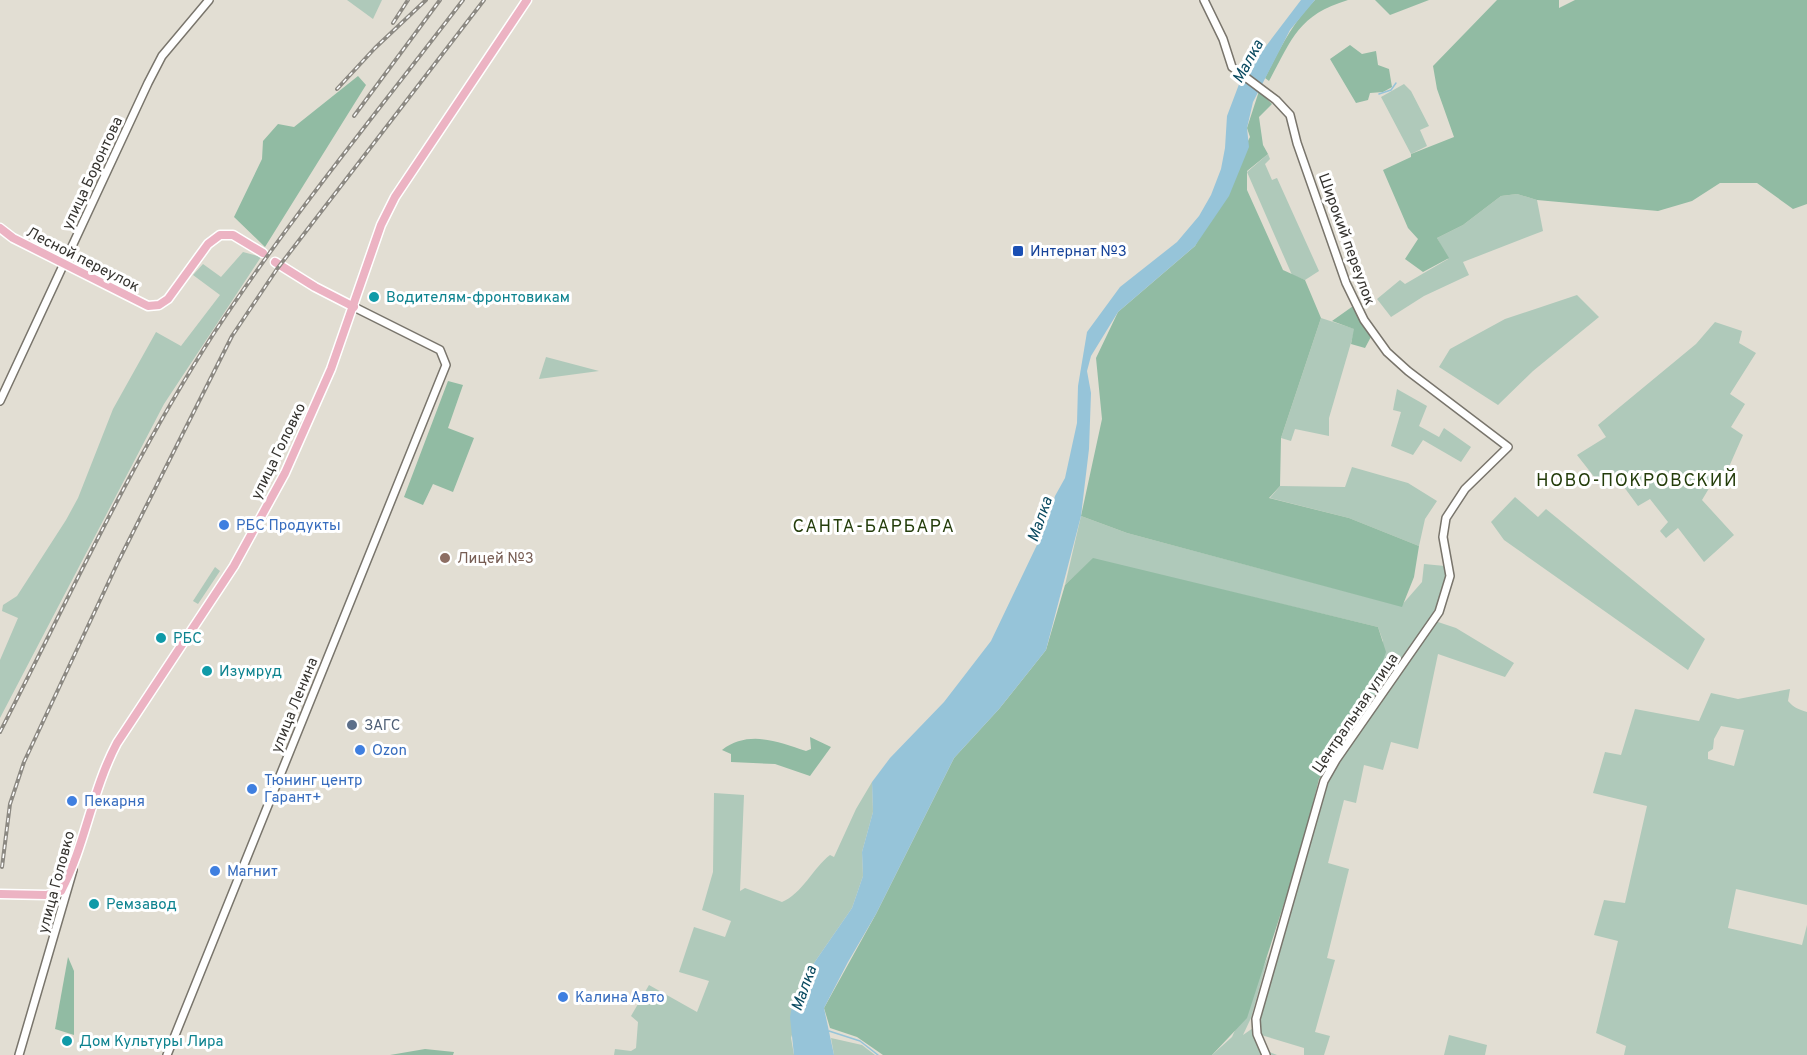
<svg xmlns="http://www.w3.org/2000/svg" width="1807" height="1055" font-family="Overpass,sans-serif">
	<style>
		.green { fill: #afc9ba; fill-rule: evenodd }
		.forest { fill: #91bba3 }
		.water { fill: #96c4d9 }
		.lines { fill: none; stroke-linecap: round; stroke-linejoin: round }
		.stream { stroke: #96c4d9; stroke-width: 1.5 }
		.minor-casing { stroke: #79756c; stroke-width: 10 }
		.major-casing { stroke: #fff; stroke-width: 11 }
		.minor { stroke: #fff; stroke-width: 7 }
		.major { stroke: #ecb3c3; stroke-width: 8 }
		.rail-casing { stroke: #8c8982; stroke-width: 4 }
		.rail { stroke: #fff; stroke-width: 1.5; stroke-dasharray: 4.5; stroke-linecap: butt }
		.transit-dot { fill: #1a4fb4; stroke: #fff; stroke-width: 2 }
		.culture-dot { fill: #0f9aa8; stroke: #fff; stroke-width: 2 }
		.shop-dot { fill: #3f7fe0; stroke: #fff; stroke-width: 2 }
		.education-dot { fill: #8d6e63; stroke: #fff; stroke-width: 2 }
		.service-dot { fill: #5c6f8a; stroke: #fff; stroke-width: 2 }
		.labels { text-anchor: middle; stroke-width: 6; stroke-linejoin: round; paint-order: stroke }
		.street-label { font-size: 15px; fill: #35332f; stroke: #fff }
		.transit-label { font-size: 15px; fill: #164399; stroke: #fff; text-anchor: start }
		.culture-label { font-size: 15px; fill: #0d838f; stroke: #fff; text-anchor: start }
		.shop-label { font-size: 15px; fill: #366cbe; stroke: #fff; text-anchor: start }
		.education-label { font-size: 15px; fill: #785e54; stroke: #fff; text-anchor: start }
		.service-label { font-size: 15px; fill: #4e5e75; stroke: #fff; text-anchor: start }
		.water-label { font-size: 16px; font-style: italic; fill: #0a4a60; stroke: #fff }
		.quarter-label { font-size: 18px; letter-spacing: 1.5px; fill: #243d0b; stroke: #fff }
	</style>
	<rect width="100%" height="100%" fill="#e2ded3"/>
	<g class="green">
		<path d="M347 0H382L373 19Z"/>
		<path d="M1404 84 1411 91 1429 126 1420 130 1427 146 1411 154 1381 97Z"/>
		<path d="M1268 154 1270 159 1265 164 1272 180 1277 178 1319 271 1305 280 1292 275 1247 172Z"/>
		<path d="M1517 194 1537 200 1543 231 1463 262 1469 275 1424 296 1391 317 1377 299 1400 280 1405 284 1448 259 1437 238 1463 225 1501 196Z"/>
		<path d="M243 252 261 257 164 404 0 718V660L18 618 2 611 3 605 17 596 66 520 78 498 113 409 156 332 181 346 220 295 193 275 203 264 221 277Z"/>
		<path d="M1577 295 1599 317 1533 371 1498 405 1439 367 1450 349 1505 319Z"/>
		<path d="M1321 318 1355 329 1329 418V436L1295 429 1291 441 1281 438Z"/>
		<path d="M1715 322 1742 331 1739 343 1756 353 1730 394 1745 404 1731 427 1743 435 1721 485 1714 480 1702 500 1734 535 1704 562 1678 528 1666 538 1660 531 1668 522 1650 499 1638 506 1613 472 1599 483 1577 455 1606 437 1598 425 1696 344Z"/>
		<path d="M546 357 599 371 539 379Z"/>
		<path d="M1397 389 1427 406 1419 426 1439 437 1444 428 1471 447 1461 462 1423 440 1413 455 1391 446 1401 412 1393 410Z"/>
		<path d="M1352 467 1408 483 1437 501 1425 519 1419 546 1349 518 1270 498 1280 486 1345 487Z"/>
		<path d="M1515 497 1538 517 1546 509 1705 639 1688 670 1504 540 1491 522Z"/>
		<path d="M1081 516 1127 533 1401 606 1422 582 1424 564 1445 566C1446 576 1446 584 1442 594 1435 616 1382 697 1364 711L1374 661 1383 641 1378 627 1093 559 1065 585Z"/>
		<path d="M215 567 220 571 198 604 193 601Z"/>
		<path d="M1435 621 1456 628 1514 663 1505 677 1438 654 1418 749 1391 742 1383 770 1364 765 1356 803 1344 800 1328 863 1349 869 1327 958 1335 960 1315 1032 1330 1036 1324 1055H1304V1048L1258 1034 1264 1050 1277 1055H1212L1232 1037 1269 954 1251 1018 1243 1035 1256 1026 1324 781Z"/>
		<path d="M1790 689 1788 701C1794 708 1798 709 1807 712V905L1736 889 1728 928 1802 945 1807 925V1055H1624L1626 1046 1596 1033 1618 941 1594 935 1604 900 1625 903 1647 806 1593 793 1605 752 1621 755 1635 709 1699 721 1711 693 1738 699ZM1721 726 1744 730 1734 766 1708 759V752L1713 749 1714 739Z"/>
		<path d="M872 782 873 812 862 852 863 876 852 908 814 963 791 1038 794 1055H614L615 1049 631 1051 636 1048 638 1022 631 1016 649 985 697 1012 709 981 679 972 694 927 725 937 731 921 702 910 713 872 714 793 744 795 740 891 745 888 782 902C802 894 813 868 830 855L834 857 856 809Z"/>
		<path d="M1449 1035 1487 1045 1485 1055H1444Z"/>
		<path d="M831 1038 862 1045 875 1055H834Z"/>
	</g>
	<g class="forest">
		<path d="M1315 0H1348C1298 15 1292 39 1269 81L1265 78C1279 50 1293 22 1315 0Z"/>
		<path d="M1375 0H1429L1390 15Z"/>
		<path d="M1497 0H1559V8L1575 0H1807V204L1793 209 1757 183H1720L1692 201 1658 211 1537 200 1517 194 1501 196 1463 225 1437 238 1449 258 1423 272 1405 259 1418 239 1408 228 1383 170 1411 157V154L1454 137 1437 89 1433 66Z"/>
		<path d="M1350 45 1362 54 1376 51 1378 65 1389 69 1392 87 1383 92 1370 93 1368 100 1356 103 1330 59Z"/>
		<path d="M358 76 366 85 265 247 234 217 262 159 263 141 278 124 294 127Z"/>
		<path d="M1259 91 1272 104 1259 117 1263 145 1268 154 1247 171V190L1283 270 1305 280 1321 318 1281 438 1280 486 1269 498 1349 518 1419 546 1414 577 1402 607 1127 533 1081 516 1102 419 1096 358 1118 312 1195 246 1250 137 1247 128Z"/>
		<path d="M1356 304 1373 333 1365 348 1351 344 1354 329 1332 321Z"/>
		<path d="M448 381 463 385 448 428 474 438 453 492 433 484 423 505 404 497Z"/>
		<path d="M1093 558 1378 627 1386 652 1371 697 1352 732 1319 779 1301 851 1247 1018 1212 1055H883L857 1037 830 1028 824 1008 876 914 954 758 999 709 1046 650 1065 585Z"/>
		<path d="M810 737 831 747 810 776 775 764 731 762V754L722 750C748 730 777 741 806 751L811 749Z"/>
		<path d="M68 957 74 971V1035L55 1029Z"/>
		<path d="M425 1049 454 1052 453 1055H390Z"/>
	</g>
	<path class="water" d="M1301 0H1315L1290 30 1253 102 1247 128 1249 147 1229 196 1195 246 1118 312 1091 356 1087 371 1091 393 1089 449 1081 516 1046 650 999 709 954 758 876 914 848 962 824 1008 834 1055H794L790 1017 793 1001 814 963 852 908 863 876 862 852 873 812 872 782 890 758 944 702 991 641 1046 526 1055 496 1065 478 1077 423 1078 386 1087 332 1120 287 1177 242 1199 216 1211 195 1221 169 1225 148 1227 116 1241 79Z"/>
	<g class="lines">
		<g class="stream">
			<path d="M1379 94 1391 90 1396 83"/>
			<path d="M829 1031 860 1041 878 1055"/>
		</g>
		<defs>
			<g id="minor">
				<path d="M1204 0 1223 39 1232 67 1276 100 1290 115 1297 143 1346 283 1364 320 1387 352 1408 371 1508 447 1465 489 1446 518 1443 537 1450 576 1439 612 1336 760 1324 781 1256 1019 1257 1034 1266 1055"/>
				<path d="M0 401 148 83 162 56 209 0"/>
				<path d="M19 1055 73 870"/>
				<path d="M167 1055 446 365 440 350 354 307"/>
			</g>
			<g id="major">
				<path d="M0 228 13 238 148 306 159 305 168 299 208 244 220 235H233L263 253"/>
				<path d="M275 262 315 287 354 307"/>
				<path d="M0 894 46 895 61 891C86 844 91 792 117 743L234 566 285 473 331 369 381 225 395 197 527 0"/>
			</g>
		</defs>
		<use href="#minor" class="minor-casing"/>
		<use href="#major" class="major-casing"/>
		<use href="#minor" class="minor"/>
		<use href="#major" class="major"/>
		<defs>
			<g id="rail">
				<path d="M393 23 408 0"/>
				<path d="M337 89 375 48 426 0"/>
				<path d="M354 116 440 0"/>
				<path d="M0 732C69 598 132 460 214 333 290 218 379 110 463 0"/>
				<path d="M2 867 10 804 24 762 119 560 232 336 277 269 484 0"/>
			</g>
		</defs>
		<use href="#rail" class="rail-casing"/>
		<use href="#rail" class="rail"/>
	</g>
	<rect class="transit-dot" x="1012" y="245" width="12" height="12" rx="3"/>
	<g class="culture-dot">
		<circle cx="374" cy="297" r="6"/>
		<circle cx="161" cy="638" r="6"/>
		<circle cx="207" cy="671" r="6"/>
		<circle cx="94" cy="904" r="6"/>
		<circle cx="67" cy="1041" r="6"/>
	</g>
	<g class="shop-dot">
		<circle cx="224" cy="525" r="6"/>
		<circle cx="360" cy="750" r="6"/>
		<circle cx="252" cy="789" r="6"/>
		<circle cx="72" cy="801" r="6"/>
		<circle cx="215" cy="871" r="6"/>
		<circle cx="563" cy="997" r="6"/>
	</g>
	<circle class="education-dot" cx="445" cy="558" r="6"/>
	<circle class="service-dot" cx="352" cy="725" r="6"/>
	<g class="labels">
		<g class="street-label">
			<text transform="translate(92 173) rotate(-65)" y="5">улица Боронтова</text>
			<text transform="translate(1347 239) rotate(70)" y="5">Широкий переулок</text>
			<text transform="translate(83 259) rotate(27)" y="5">Лесной переулок</text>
			<text transform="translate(278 451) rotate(-64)" y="5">улица Головко</text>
			<text transform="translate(294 705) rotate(-68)" y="5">улица Ленина</text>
			<text transform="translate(1355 713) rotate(-56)" y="5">Центральная улица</text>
			<text transform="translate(56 882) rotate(-75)" y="5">улица Головко</text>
		</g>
		<g class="transit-label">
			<text x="1030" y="256">Интернат №3</text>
		</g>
		<g class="culture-label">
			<text x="386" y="302">Водителям-фронтовикам</text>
			<text x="173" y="643">РБС</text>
			<text x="219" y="676">Изумруд</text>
			<text x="106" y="909">Ремзавод</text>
			<text x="79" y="1046">Дом Культуры Лира</text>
		</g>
		<g class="shop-label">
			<text x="236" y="530">РБС Продукты</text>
			<text x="372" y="755">Ozon</text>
			<text x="264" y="785">Тюнинг центр<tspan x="264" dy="17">Гарант+</tspan></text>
			<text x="84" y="806">Пекарня</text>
			<text x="227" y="876">Магнит</text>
			<text x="575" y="1002">Калина Авто</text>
		</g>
		<g class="education-label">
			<text x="457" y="563">Лицей №3</text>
		</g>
		<g class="service-label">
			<text x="364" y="730">ЗАГС</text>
		</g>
		<g class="water-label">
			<text transform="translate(1247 61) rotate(-61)" y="6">Малка</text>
			<text transform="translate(1039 519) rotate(-71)" y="6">Малка</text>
			<text transform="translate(803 988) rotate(-70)" y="6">Малка</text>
		</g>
		<g class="quarter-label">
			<text x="1637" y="486">НОВО-ПОКРОВСКИЙ</text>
			<text x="874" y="532">САНТА-БАРБАРА</text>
		</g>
	</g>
</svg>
